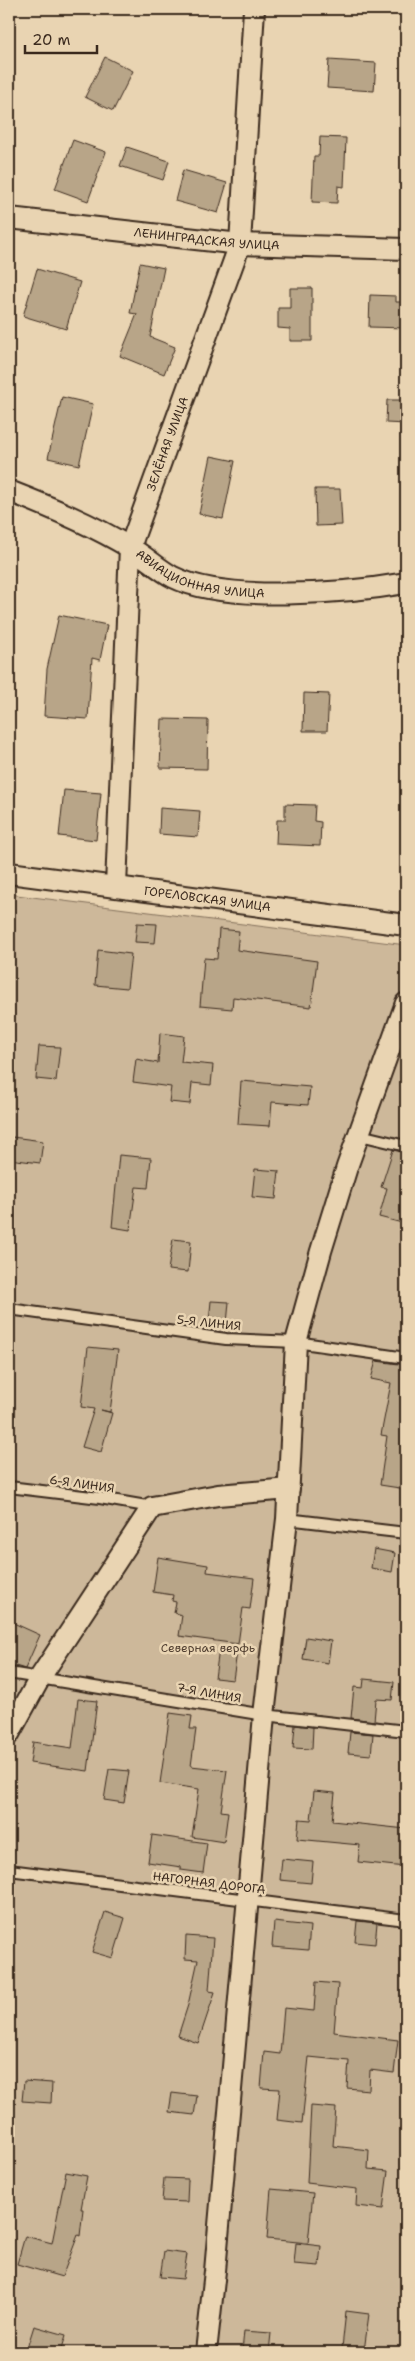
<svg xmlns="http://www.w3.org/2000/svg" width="415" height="2361" font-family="'Shantell Sans',sans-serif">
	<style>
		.garden { fill: #cdb89a; stroke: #84715c }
		.building { fill: #b8a588; stroke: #3b2a1e }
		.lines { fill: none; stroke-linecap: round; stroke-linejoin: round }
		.lane-casing { stroke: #3b2a1e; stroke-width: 14 }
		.street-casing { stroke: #3b2a1e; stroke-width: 24 }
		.lane { stroke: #e9d4b2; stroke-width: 10 }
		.street { stroke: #e9d4b2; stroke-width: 20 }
		.labels { text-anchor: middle; stroke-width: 5; stroke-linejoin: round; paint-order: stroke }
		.street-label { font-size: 12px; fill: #3b2a1e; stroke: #e9d4b2 }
		.park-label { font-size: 12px; fill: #513f31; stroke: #e9d4b2 }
	</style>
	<rect width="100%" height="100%" fill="#e9d4b2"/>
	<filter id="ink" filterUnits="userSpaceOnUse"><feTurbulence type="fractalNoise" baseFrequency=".02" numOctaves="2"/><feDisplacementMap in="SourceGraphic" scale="10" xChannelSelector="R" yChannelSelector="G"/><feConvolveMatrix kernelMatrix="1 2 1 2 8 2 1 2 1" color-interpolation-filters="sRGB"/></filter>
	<g filter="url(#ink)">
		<path class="garden" d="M9 894 406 945V2352H9Z"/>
		<g class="building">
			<path d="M105 57 133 71 113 111 85 97Z"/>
			<path d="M329 60 376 63 374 91 327 88Z"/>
			<path d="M320 137 346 138 344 187 338 186 337 203 312 202 314 156H319Z"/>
			<path d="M73 140 106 152 88 201 55 189Z"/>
			<path d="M127 147 169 161 163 180 120 166Z"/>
			<path d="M183 170 227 183 218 213 175 201Z"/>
			<path d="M140 263 164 268 150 337 175 347 164 374 120 356 137 314 130 313Z"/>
			<path d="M37 269 80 282 66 329 23 316Z"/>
			<path d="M290 288H312V341H290V329L278 328V308H290Z"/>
			<path d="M370 295 396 296V302H406V328L369 327Z"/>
			<path d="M62 397 93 404 79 465 48 458Z"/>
			<path d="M387 400H406V424L386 423Z"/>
			<path d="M211 456 235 461 223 519 199 514Z"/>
			<path d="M315 489H340L342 525 316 526Z"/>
			<path d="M59 615 107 625 100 660 92 658 88 719 44 716 47 669Z"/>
			<path d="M304 693 329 694 327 731H303Z"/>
			<path d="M162 719 208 720 207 769 160 768Z"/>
			<path d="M64 790 101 793 96 840 59 836Z"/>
			<path d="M285 804 315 805 314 821 321 822 320 846 276 844 277 820H285Z"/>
			<path d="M160 808 200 811 198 837 159 834Z"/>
			<path d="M137 923 157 924 155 943 135 942Z"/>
			<path d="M219 929 239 931 237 950 317 961 311 1007 233 997 232 1009 200 1006 204 958 217 959Z"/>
			<path d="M98 950 131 954 127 988 95 985Z"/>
			<path d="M160 1033 184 1036 181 1062 213 1065 211 1085 192 1083 190 1104 169 1102 171 1087 133 1082 136 1059 158 1063Z"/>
			<path d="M39 1046 60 1047 56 1081 36 1079Z"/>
			<path d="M241 1081 310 1087 308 1105 272 1102 270 1126 238 1124Z"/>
			<path d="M12 1137 43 1141 40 1163 9 1159Z"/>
			<path d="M393 1150 406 1153V1224L379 1217 387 1188 381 1187Z"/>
			<path d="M119 1155 151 1158 148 1188 136 1187 130 1230 112 1227Z"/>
			<path d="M255 1169 279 1171 276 1199 252 1197Z"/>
			<path d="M173 1239 191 1241 188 1272 168 1270Z"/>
			<path d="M211 1301 229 1302 227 1324 209 1322Z"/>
			<path d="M88 1347 118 1350 110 1412 101 1410 112 1413 101 1452 82 1447 94 1409 81 1407Z"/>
			<path d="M376 1361 406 1365V1489L380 1485 387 1436 381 1435 391 1383 371 1379Z"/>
			<path d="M374 1549 395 1553 392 1572 371 1568Z"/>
			<path d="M158 1557 208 1565 207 1572 254 1578 250 1609 243 1608 238 1644 179 1636 182 1615 174 1613 176 1602 172 1601 173 1595 153 1592Z"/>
			<path d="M9 1621 40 1635 25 1669 9 1664Z"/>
			<path d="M306 1637 331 1641 328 1663 303 1659Z"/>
			<path d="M219 1649 237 1652 233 1680 215 1678Z"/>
			<path d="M364 1679 394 1682 392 1700 376 1699 374 1721 351 1718 354 1687 363 1688Z"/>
			<path d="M78 1699 97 1701 88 1771 30 1763 33 1742 72 1748Z"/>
			<path d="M170 1713 192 1716 190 1729H196L191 1766 227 1770 221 1811 228 1812 224 1842 192 1837 199 1789 160 1783Z"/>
			<path d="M295 1725 313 1727 312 1749 293 1748Z"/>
			<path d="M350 1732 373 1734 371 1755 348 1753Z"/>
			<path d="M109 1769 129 1771 124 1803 104 1800Z"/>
			<path d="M314 1791 335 1793 332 1821 406 1829 405 1867 358 1862 360 1845 297 1839 299 1819 311 1820Z"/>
			<path d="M152 1835 207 1843 203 1873 181 1870V1867L148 1862Z"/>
			<path d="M282 1859 313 1862 311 1883 280 1880Z"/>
			<path d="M105 1912 125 1918 113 1958 92 1952Z"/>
			<path d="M357 1921 377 1923 375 1944 355 1942Z"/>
			<path d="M274 1922 310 1926 308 1950 272 1947Z"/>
			<path d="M186 1936 213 1938 209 1991 215 1992 198 2043 178 2036 188 2005 198 1960 185 1959Z"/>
			<path d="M316 1982 338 1984 334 2032 398 2040 394 2073 370 2070 369 2090 347 2088 349 2061 309 2057 302 2123 277 2120 280 2089 261 2088 264 2052 280 2054 284 2008 314 2011Z"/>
			<path d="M24 2081 52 2083 51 2103 22 2101Z"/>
			<path d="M172 2093 197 2096 194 2115 169 2112Z"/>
			<path d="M311 2106 336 2108 333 2146 369 2150 368 2169 388 2171 383 2209 356 2206 357 2189 307 2183Z"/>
			<path d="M66 2172 87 2176 81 2209H83L80 2236 78 2235 62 2277 17 2264 25 2236 52 2243Z"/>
			<path d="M164 2178 188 2179 187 2202 162 2201Z"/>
			<path d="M271 2189 313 2193 308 2243 267 2239Z"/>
			<path d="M296 2243 321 2246 319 2266 294 2264Z"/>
			<path d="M164 2251 187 2254 183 2279 160 2277Z"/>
			<path d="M346 2311 369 2314 364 2351 342 2348Z"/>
			<path d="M34 2326 66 2335 61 2352H43L27 2348Z"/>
			<path d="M244 2331 271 2333 269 2352H242Z"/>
		</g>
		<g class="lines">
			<defs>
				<g id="lane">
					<path d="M360 1135 406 1146"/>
					<path d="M9 1309 226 1339 296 1342 406 1358"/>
					<path d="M9 1487 100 1498 152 1507"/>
					<path d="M287 1519 406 1533"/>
					<path d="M9 1673 264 1715 406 1731"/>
					<path d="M9 1870 406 1920"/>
				</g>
				<g id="street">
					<path id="s1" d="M9 218 240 244 406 249"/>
					<path id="s2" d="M9 491C50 507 91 524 129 547 145 556 158 569 173 577 225 603 349 593 406 583"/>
					<path id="s3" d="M9 873 406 925"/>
					<path id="s4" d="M116 886 130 547 240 244 254 9"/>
					<path d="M9 1734 41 1676 152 1507 218 1495 289 1489"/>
					<path d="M206 2352 215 2271 264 1715 287 1519 296 1342 321 1251 347 1167 406 1003"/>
				</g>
			</defs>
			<use href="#lane" class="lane-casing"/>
			<use href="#street" class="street-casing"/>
			<use href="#lane" class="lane"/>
			<use href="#street" class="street"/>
		</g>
	</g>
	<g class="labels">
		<g class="street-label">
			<text dy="4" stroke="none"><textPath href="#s1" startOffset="199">ЛЕНИНГРАДСКАЯ УЛИЦА</textPath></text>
			<text dy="4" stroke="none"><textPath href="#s4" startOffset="449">ЗЕЛЁНАЯ УЛИЦА</textPath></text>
			<text dy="4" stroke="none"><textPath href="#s2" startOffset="211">АВИАЦИОННАЯ УЛИЦА</textPath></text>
			<text dy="4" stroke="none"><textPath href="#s3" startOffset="200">ГОРЕЛОВСКАЯ УЛИЦА</textPath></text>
			<text transform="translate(209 1323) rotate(6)" y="4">5-Я ЛИНИЯ</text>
			<text transform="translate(82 1484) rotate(8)" y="4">6-Я ЛИНИЯ</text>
			<text transform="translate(209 1693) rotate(10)" y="4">7-Я ЛИНИЯ</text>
			<text transform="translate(209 1883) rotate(7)" y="4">НАГОРНАЯ ДОРОГА</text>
		</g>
		<g class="park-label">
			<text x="208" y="1652">Северная верфь</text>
		</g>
	</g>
	<rect width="415" height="2361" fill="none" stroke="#e9d4b2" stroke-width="30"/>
	<rect x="15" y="15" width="385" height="2331" fill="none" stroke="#3b2a1e" stroke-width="2" filter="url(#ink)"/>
	<path d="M25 45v8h72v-8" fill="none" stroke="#3b2a1e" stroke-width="2.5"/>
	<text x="32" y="45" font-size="15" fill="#3b2a1e" stroke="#e9d4b2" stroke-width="4" paint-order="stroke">20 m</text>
</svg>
